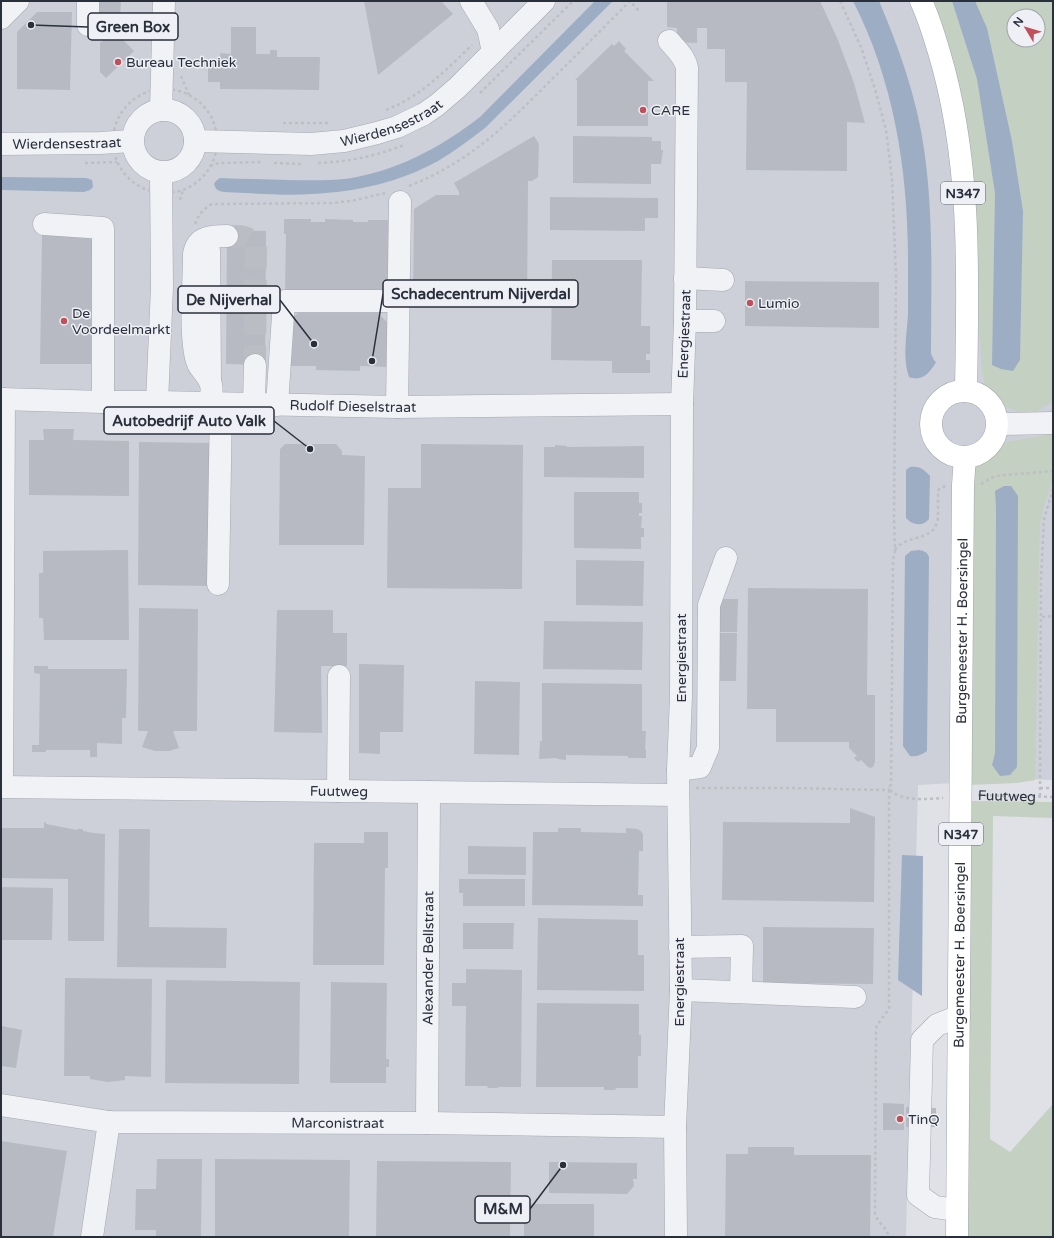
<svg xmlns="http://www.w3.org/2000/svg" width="1054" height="1238" font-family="'Varela Round',sans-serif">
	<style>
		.built { fill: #cdd0d8; fill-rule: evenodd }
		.green { fill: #c4d0c1; fill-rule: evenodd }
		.water { fill: #9dadc3 }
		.building { fill: #b7bac3 }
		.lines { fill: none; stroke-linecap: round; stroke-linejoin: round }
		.minor-tunnel { stroke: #bbbdc5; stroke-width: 22; stroke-dasharray: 22 11; stroke-linecap: butt }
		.minor-casing { stroke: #a5a8b0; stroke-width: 23 }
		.major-casing { stroke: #a0a5b1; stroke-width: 23 }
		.path { stroke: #bdbfc5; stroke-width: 2.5; stroke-dasharray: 3 3; stroke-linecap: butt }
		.minor { stroke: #f1f2f5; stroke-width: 22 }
		.major { stroke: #fff; stroke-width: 22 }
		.poi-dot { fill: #c05059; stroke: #eef0f5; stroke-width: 1.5 }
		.labels { text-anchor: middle; stroke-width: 3; stroke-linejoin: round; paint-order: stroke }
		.shield { fill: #eef0f5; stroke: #656974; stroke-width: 1 }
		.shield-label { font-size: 13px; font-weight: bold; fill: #2a2f3c }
		.poi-label { font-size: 14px; fill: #2a2f3c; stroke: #eef0f5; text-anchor: start }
		.street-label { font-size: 14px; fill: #2a2f3c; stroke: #eef0f5 }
		.leader { fill: none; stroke: #2a2f3c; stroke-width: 1.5 }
		.callout-dot { fill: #2a2f3c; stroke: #eef0f5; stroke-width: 1.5 }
		.callout { fill: #eef0f5; stroke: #2a2f3c; stroke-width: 1.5 }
		.callout-label { font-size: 15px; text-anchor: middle; font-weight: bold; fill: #2a2f3c }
	</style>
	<rect width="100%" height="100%" fill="#dfe1e7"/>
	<path class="built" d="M1 1H1053V780L1027 779 918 785 906 1237H1ZM1014 16H1038V40H1014Z"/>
	<g class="green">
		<path d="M927 1H952L977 79 995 193 992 365 1013 371 1020 360 1023 211 1012 141 987 28 975 1H1053V401L1033 414 1017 412 1003 405 985 385 982 372 973 211 972 155 962 124ZM1014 16H1038V40H1014Z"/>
		<path d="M1053 434V480L1044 506 1040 525 1039 556 1035 780 1017 783 968 785 973 470 1006 442ZM995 491 1018 496 1017 767 1010 775 992 765 995 753 996 508Z"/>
		<path d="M967 801 1053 802V818L993 816 990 1139 1010 1152 1053 1104V1237H966Z"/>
	</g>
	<g class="water">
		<path d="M595 1H613L485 128C470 139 455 151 438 161 400 182 356 192 312 194 283 196 253 193 224 192 218 191 216 190 214 184L216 181 220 178C242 179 265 179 287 180 306 180 326 181 345 179 395 172 440 148 480 117Z"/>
		<path d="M853 1H879C899 48 917 98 924 149 934 217 931 286 931 354L934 360 936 362C930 373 922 382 909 377 902 358 907 334 908 314 908 296 908 278 908 260 908 171 894 81 853 1Z"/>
		<path d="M952 1H975L987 28 1012 141 1023 211 1020 360 1013 371 1001 369 992 365 995 193 977 79Z"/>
		<path d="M1 177 86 178 92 180 93 187 90 190 84 192 1 190Z"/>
		<path d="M910 467C920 466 923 469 930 476L929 519C923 527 912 525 906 518V470Z"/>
		<path d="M1004 486H1011L1018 496 1017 767 1010 775 1000 776 992 765 995 753 996 508 995 491Z"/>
		<path d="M919 550C924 551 927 552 929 557L927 751C921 755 917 757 910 756L903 746 905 556 911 551Z"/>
		<path d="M902 855 923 856 922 996 898 980Z"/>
	</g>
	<g class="building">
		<path d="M92 1H121L120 17 98 23Z"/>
		<path d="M364 1H441L453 14 378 75Z"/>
		<path d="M667 1H820L838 40 854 83 865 123 847 122V171L746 170 747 82H725V49H707V28H697V43L677 42V28L667 27Z"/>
		<path d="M37 12H72L70 90 17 89V32Z"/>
		<path d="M231 27H256V54H270V50H277V57H320L319 90 220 89V82H208V61H220V53L231 54Z"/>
		<path d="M105 39H122L134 51 106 78 100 72V43Z"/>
		<path d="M619 41 626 49 624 51 654 81H648V126H577V80H575L612 44 614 46Z"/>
		<path d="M534 136 539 144 538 177 532 181H528L527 306 413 305 414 209 436 195H459V192L454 183Z"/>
		<path d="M573 136 652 137V141H661V150H663L661 164H651V184L573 183Z"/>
		<path d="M550 197 658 198V218H645V231L550 230Z"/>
		<path d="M284 219H311V222H325V219L353 220V222H368V220H394L392 291 285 290 286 234H284Z"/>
		<path d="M227 230 266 231 265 365 226 364Z"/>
		<path d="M42 234 92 235 91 364H40Z"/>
		<path d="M552 260H642L641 326H650V354H646V360H650V373H612V361L551 360Z"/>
		<path d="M745 281 879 282V328L745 326Z"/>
		<path d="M298 313H378L387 322V367L360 366V371L316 370V366H289V321Z"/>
		<path d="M43 429H74L73 440 129 441V496L29 495V440H44Z"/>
		<path d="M139 442 212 443 211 586 138 585Z"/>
		<path d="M285 444H336L342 451V455L365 456 364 545H279L280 449Z"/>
		<path d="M421 444 523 445 522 589 387 588 388 488H421Z"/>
		<path d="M555 445 567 446V447L644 446V478L544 477V447H555Z"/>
		<path d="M574 492H639V503H642V513H639V516H642L641 528H644V537H641V549L574 548Z"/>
		<path d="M128 550 129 640H44L43 618H39V573H43V551Z"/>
		<path d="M576 560 644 561 643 606 576 605Z"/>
		<path d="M748 588 868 589 867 695H875V762L873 767 871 768 868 767 861 760 858 762 854 758 857 756 849 748V742H776V709H747Z"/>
		<path d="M715 599H738L737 632H715Z"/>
		<path d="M139 608 198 609 197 731H173L179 748 169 751H155L142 747 148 731H138Z"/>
		<path d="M277 610H333V633H347V666H321L322 733 274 732Z"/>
		<path d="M544 621 643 622 642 670 543 669Z"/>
		<path d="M717 633H737L736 681H716Z"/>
		<path d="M359 664 404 665 403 732H380V754L359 753Z"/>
		<path d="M34 666H48V669H127L126 718H122V744L97 743V757H90V750H46V752H32V745H39L40 674 34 673Z"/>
		<path d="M475 681 520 682 519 755 474 754Z"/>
		<path d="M542 683 642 684V731H646L645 749H646V758H628V756L566 755V760L557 759V758L539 759 540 741H542Z"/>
		<path d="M850 808 875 817 874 902 722 900 723 822 850 823Z"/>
		<path d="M44 822 46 823V824L77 830V829H83V831L94 833 105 834 104 941H68V879L1 878V828H44Z"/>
		<path d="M558 828H581V832L626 833V828L637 829 641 831 643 834V851H639L638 895H643V906L532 905 533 832H558Z"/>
		<path d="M119 829H150L149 927 227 928 226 968 117 967Z"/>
		<path d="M364 832H388V868H385L384 965H313L314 843H364Z"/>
		<path d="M468 846 526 847V875L468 874Z"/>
		<path d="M459 879H525V906H463V893H459Z"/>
		<path d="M1 887 53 888 52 940H1Z"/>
		<path d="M538 918 638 920V955H644V991L537 990Z"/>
		<path d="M463 923H514L513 949H463Z"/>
		<path d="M763 927 874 928 873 984 763 983Z"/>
		<path d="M466 969 522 970 521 1087H498V1088H488L487 1086H465L466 1006H452V983H466Z"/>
		<path d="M65 978 152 979 151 1077 125 1076V1080L108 1082 90 1079V1076H64Z"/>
		<path d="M166 980 300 982 299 1084 165 1083Z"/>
		<path d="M331 982 387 983 386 1059H389V1067H386V1083H330Z"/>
		<path d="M537 1003 639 1004V1035H641V1056H638V1088H616L615 1090H604V1087H536Z"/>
		<path d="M1 1026 22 1030 16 1068 1 1066Z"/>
		<path d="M883 1103 904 1104V1130H883Z"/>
		<path d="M906 1107 936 1108V1127H906Z"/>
		<path d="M1 1141 67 1151 53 1237H1Z"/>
		<path d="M748 1147H794V1155H871L870 1237H725L726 1154H748Z"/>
		<path d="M157 1159H202L201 1237H156V1230H135L136 1189H156Z"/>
		<path d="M215 1159 350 1160 349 1237H215Z"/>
		<path d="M377 1161 511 1162 510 1237H376Z"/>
		<path d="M549 1162 637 1163V1179H633L634 1186 627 1194 549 1193Z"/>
		<rect x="524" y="1204" width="70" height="33"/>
	</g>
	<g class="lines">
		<path class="minor-tunnel" d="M227 236C239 236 249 235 256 246L255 365"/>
		<defs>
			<g id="minor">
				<path d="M88 1V25L164 26"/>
				<path d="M471 1 488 29 493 52"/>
				<path d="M1 18 18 1"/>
				<path d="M669 41C676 49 685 57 687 68L685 321 682 404 681 697 678 770 681 990 675 1127 676 1237"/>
				<circle cx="164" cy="141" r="31"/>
				<path d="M161 110 164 1"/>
				<path id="s2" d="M195 141 311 144 344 141 377 133 397 127 424 114 437 105 458 87 544 1"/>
				<path id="s3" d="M1 144 100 143 132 141"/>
				<path d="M44 224 103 228V402"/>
				<path d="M209 251 210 381"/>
				<path d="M685 278 723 280"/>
				<path d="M685 321H714"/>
				<path id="s4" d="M1 399 103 402H157L397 407 682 404"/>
				<path d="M157 402 162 287 161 173"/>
				<path d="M210 403C211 397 213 388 210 382 205 370 197 369 195 353 190 322 194 286 194 254 197 236 212 236 227 236"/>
				<path d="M254 404 255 365"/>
				<path d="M277 405 284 301H399"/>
				<path d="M397 407 400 202"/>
				<path d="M998 424 1053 423"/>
				<path d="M218 584 221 404"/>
				<path d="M678 770 700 767 708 748 709 605 726 558"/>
				<path id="s5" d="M1 787 678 795"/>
				<path d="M2 787 4 399"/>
				<path d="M338 791 339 676"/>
				<path d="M680 947 742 946 741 992"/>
				<path d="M681 990 855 997"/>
				<path id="s6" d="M1 1105 109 1122 427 1123 675 1127"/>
				<path id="s7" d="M427 1123 429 792"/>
				<path d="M957 1210 935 1207 918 1195 922 1040 937 1025 959 1016"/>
				<path d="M92 1237 109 1122"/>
			</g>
			<g id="major">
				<path d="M921 1C929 18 934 35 939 52 972 161 968 278 966 390"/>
				<circle cx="964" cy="424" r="33"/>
				<path id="s8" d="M957 1237 963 485 965 457"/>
			</g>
		</defs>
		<use href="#minor" class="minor-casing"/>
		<use href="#major" class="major-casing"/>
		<g class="path">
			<path d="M840 1 861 47 875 89 886 130 892 179 896 277 894 517 895 551 893 560 891 784 889 789V1009L877 1025 876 1029 875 1213C877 1223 887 1227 889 1237"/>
			<path d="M181 76 189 95"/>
			<circle cx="165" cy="141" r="52"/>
			<path d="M480 93 573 1"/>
			<path d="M386 110C420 97 446 70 472 45"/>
			<path d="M283 123H328"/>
			<path d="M85 163 117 162"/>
			<path d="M274 163 301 164"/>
			<path d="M318 163C348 162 376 156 404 145"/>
			<path d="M210 166 219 163 261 162"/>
			<path d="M409 186C470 162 509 123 554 77 580 52 605 26 630 1L640 12"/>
			<path d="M180 200 183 190"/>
			<path d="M195 224C199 214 203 209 212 204L334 203 356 200 385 193"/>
			<path d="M981 484 995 476 1053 471"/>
			<path d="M895 550C908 532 934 544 938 518V491L940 488 946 486"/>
			<path d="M1042 617 1053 616"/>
			<path d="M696 788H790L884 790 889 789"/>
			<path d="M1040 788H1053"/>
			<path d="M890 790C903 802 926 799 943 798"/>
			<path id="s1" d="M978 795 1053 797"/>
			<path d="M1040 796 1041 578 1044 519 1053 489"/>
		</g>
		<use href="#minor" class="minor"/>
		<use href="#major" class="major"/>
	</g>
	<g class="poi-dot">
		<circle cx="118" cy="62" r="4"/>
		<circle cx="643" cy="110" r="4"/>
		<circle cx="750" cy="303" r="4"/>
		<circle cx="64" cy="321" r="4"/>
		<circle cx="900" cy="1119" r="4"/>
	</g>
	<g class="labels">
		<g class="shield">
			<rect x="941" y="182" width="44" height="22" rx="3"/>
			<rect x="939" y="823" width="44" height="22" rx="3"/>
		</g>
		<g class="shield-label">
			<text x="963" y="198">N347</text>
			<text x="961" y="839">N347</text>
		</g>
		<g class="poi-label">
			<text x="126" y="67">Bureau Techniek</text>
			<text x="651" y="115">CARE</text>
			<text x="758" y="308">Lumio</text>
			<text x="72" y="318">De<tspan x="72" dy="16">Voordeelmarkt</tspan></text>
			<text x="908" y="1124">TinQ</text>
		</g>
		<g class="street-label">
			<text dy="5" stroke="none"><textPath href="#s2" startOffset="200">Wierdensestraat</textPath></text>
			<text dy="5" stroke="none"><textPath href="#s3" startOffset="66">Wierdensestraat</textPath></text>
			<text transform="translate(684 334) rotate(-88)" y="5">Energiestraat</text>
			<text dy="5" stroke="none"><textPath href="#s4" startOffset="352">Rudolf Dieselstraat</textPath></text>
			<text dy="5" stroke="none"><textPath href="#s8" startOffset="606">Burgemeester H. Boersingel</textPath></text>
			<text transform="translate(681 658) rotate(-90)" y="5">Energiestraat</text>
			<text dy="5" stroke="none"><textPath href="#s5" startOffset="338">Fuutweg</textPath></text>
			<text dy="5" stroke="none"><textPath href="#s1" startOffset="29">Fuutweg</textPath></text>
			<text dy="5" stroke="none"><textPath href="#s8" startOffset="282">Burgemeester H. Boersingel</textPath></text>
			<text dy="5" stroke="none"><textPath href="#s7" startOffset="165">Alexander Bellstraat</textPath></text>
			<text transform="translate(679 982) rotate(-90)" y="5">Energiestraat</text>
			<text dy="5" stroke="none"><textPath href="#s6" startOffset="338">Marconistraat</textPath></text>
		</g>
	</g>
	<path class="leader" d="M31 25L88 27M372 361L383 294M314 344L280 300M310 449L274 421M563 1165L530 1209"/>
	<g class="callout-dot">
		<circle cx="31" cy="25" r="4"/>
		<circle cx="372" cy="361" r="4"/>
		<circle cx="314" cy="344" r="4"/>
		<circle cx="310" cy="449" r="4"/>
		<circle cx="563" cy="1165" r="4"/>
	</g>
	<g class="callout">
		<rect x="88" y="13" width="90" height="27" rx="4"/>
		<rect x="383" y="280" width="195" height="27" rx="4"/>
		<rect x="178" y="286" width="102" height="27" rx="4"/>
		<rect x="104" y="407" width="170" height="27" rx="4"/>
		<rect x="475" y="1196" width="55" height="27" rx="4"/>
	</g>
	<g class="callout-label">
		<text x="133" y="32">Green Box</text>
		<text x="481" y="299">Schadecentrum Nijverdal</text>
		<text x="229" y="305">De Nijverhal</text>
		<text x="189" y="426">Autobedrijf Auto Valk</text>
		<text x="503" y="1214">M&amp;M</text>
	</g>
	<rect width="1054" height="1238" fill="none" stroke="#2a2f3c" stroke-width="4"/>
	<g transform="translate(1026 28) rotate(308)"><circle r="19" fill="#eef0f5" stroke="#a0a3ab"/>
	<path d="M0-3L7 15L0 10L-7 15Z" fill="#c05059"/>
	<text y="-6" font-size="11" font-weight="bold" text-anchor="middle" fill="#2a2f3c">N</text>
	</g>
</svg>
